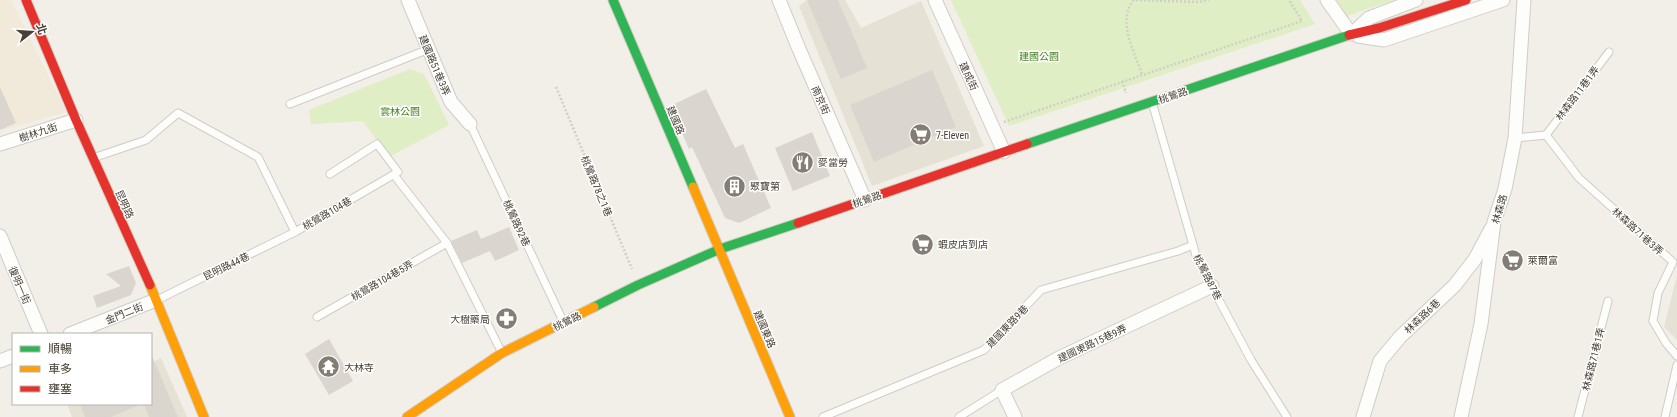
<svg xmlns="http://www.w3.org/2000/svg" width="1677" height="417" font-family="'Roboto Condensed','Noto Sans TC',sans-serif">
	<style>
		.residential { fill: #e6e1d5 }
		.education { fill: #f1eada }
		.green { fill: #dfeec5 }
		.building { fill: #dad6cf }
		.lines { fill: none; stroke-linecap: round; stroke-linejoin: round }
		.lane-casing { stroke: #d0ccc6; stroke-width: 9 }
		.street-casing { stroke: #d0ccc6; stroke-width: 15 }
		.fast-casing { stroke: #d2ccbe; stroke-width: 11 }
		.slow-casing { stroke: #d2ccbe; stroke-width: 11 }
		.jam-casing { stroke: #d2ccbe; stroke-width: 11 }
		.path { stroke: #d2cfc9; stroke-width: 2.5; stroke-dasharray: 2 2; stroke-linecap: butt }
		.lane { stroke: #fdfdfc; stroke-width: 7 }
		.street { stroke: #fdfdfc; stroke-width: 13 }
		.fast { stroke: #30b455; stroke-width: 9 }
		.slow { stroke: #ff9f0a; stroke-width: 9 }
		.jam { stroke: #e5322d; stroke-width: 9 }
		.labels { text-anchor: middle; stroke-width: 3; stroke-linejoin: round; paint-order: stroke }
		.park-label { font-size: 10px; fill: #458120; stroke: #fff }
		.street-label { font-size: 10px; fill: #484034; stroke: #fff }
		.poi-label { font-size: 10px; fill: #484034; stroke: #fff; text-anchor: start }
	</style>
	<rect width="100%" height="100%" fill="#f2efe8"/>
	<g class="residential">
		<path d="M807 0H845L861 28 921 1 984 146 872 186 799 6Z"/>
		<path d="M1677 275V340L1664 327Z"/>
		<path d="M161 358 187 417H72L67 404H151V363Z"/>
	</g>
	<path class="education" d="M0 0H11L66 112 0 131Z"/>
	<g class="green">
		<path d="M951 0H1300L1315 24 1009 126Z"/>
		<path d="M1337 0H1393L1347 16Z"/>
		<path d="M410 69 424 74 449 125 389 157 363 121 311 124 309 110Z"/>
	</g>
	<g class="building">
		<path d="M807 0H838L867 68 841 79Z"/>
		<path d="M932 70 956 127 874 162 850 105Z"/>
		<path d="M0 87 16 123 0 130Z"/>
		<path d="M706 89 735 148 743 144 771 208 739 223 725 218 692 147 689 149 670 106Z"/>
		<path d="M812 132 830 176 793 191 775 148Z"/>
		<path d="M509 227 519 250 495 261 490 251 462 263 451 241 477 230 481 239Z"/>
		<path d="M129 266 136 283 131 295 97 308 93 296 121 286 106 274Z"/>
		<path d="M329 339 353 381 329 395 305 354Z"/>
		<path d="M151 354 178 417H149L144 404H151Z"/>
		<path d="M80 404H142L111 417H85Z"/>
	</g>
	<g class="lines">
		<defs>
			<g id="lane">
				<path d="M1152 102 1197 259 1251 360 1287 417"/>
				<path d="M290 104 429 49"/>
				<path d="M470 124 563 321"/>
				<path d="M1546 135 1609 52"/>
				<path d="M1515 138 1546 135 1579 178 1673 262 1658 293 1653 321 1666 343 1677 356"/>
				<path d="M93 158 146 140 178 113 258 157 295 232"/>
				<path d="M394 175 447 243 502 353"/>
				<path d="M157 300 295 232 398 172 377 144 330 174"/>
				<path d="M317 317 447 243"/>
				<path d="M823 417 984 350 1041 290 1178 251 1193 245"/>
				<path d="M959 417 1002 390"/>
				<path d="M1578 417 1608 301"/>
				<path d="M1665 417 1677 365"/>
			</g>
			<g id="street">
				<path d="M408 0 451 102 470 124"/>
				<path d="M779 0 799 49 865 200"/>
				<path d="M935 0 1004 152"/>
				<path d="M1327 0 1351 34"/>
				<path d="M1353 33 1369 18 1416 0"/>
				<path d="M1358 36 1384 40 1503 0"/>
				<path d="M0 144 76 120"/>
				<path d="M0 236 41 334"/>
				<path d="M70 334 156 300"/>
				<path d="M0 361 13 356"/>
				<path d="M1015 417 1002 390 1059 358 1212 286"/>
				<path d="M1363 417 1380 361 1400 337 1455 285 1475 259 1491 229"/>
				<path d="M1461 417 1481 324 1494 222 1505 189 1515 138 1524 0"/>
			</g>
			<g id="fast">
				<path d="M613 0 693 187"/>
				<path d="M1027 144 1349 35"/>
				<path d="M594 307 638 285 720 249 798 223"/>
			</g>
			<g id="slow">
				<path d="M693 187 790 417"/>
				<path d="M150 285 204 417"/>
				<path d="M407 417 502 353 594 307"/>
			</g>
			<g id="jam">
				<path d="M26 0 76 120 150 285"/>
				<path d="M1349 35 1379 28 1466 0"/>
				<path d="M798 223 1027 144"/>
			</g>
		</defs>
		<use href="#lane" class="lane-casing"/>
		<use href="#street" class="street-casing"/>
		<use href="#fast" class="fast-casing"/>
		<use href="#slow" class="slow-casing"/>
		<use href="#jam" class="jam-casing"/>
		<g class="path">
			<path d="M1134 0C1116 20 1135 53 1142 74"/>
			<path d="M1136 0 1198 2 1209 0"/>
			<path d="M1122 81 1126 93"/>
			<path d="M556 87 632 269"/>
			<path d="M1004 122 1302 21 1289 0"/>
		</g>
		<use href="#lane" class="lane"/>
		<use href="#street" class="street"/>
		<use href="#fast" class="fast"/>
		<use href="#slow" class="slow"/>
		<use href="#jam" class="jam"/>
	</g>
	<defs>
		<symbol id="supermarket-disc" viewBox="-11 -11 22 22"><circle r="9.5" fill="#847d73" stroke="#fff"/><path d="M-6-5.5h2.5l.6 2H6L4.5 2H-2.5L-4.4-4H-6ZM-1.5 3.2a1.3 1.3 0 1 0 .1 0ZM3 3.2a1.3 1.3 0 1 0 .1 0Z" fill="#fff"/></symbol>
		<symbol id="restaurant-disc" viewBox="-11 -11 22 22"><circle r="9.5" fill="#847d73" stroke="#fff"/><path d="M-5-6h1v4h1v-4h1v4h1v-4h1v5L-1.5 .5V6h-2V.5L-5-1ZM5-6V6H3V1.5H1.5Q1.5-4 5-6Z" fill="#fff"/></symbol>
		<symbol id="building-disc" viewBox="-11 -11 22 22"><circle r="9.5" fill="#847d73" stroke="#fff"/><path d="M-4-6H4V6H1V3H-1V6H-4ZM-2.5-4.3h1.7v1.8h-1.7ZM.8-4.3h1.7v1.8H.8ZM-2.5-1h1.7V.8h-1.7ZM.8-1h1.7V.8H.8Z" fill="#fff"/></symbol>
		<symbol id="pharmacy-disc" viewBox="-11 -11 22 22"><circle r="9.5" fill="#847d73" stroke="#fff"/><path d="M-2-6h4v4h4v4h-4v4h-4v-4h-4v-4h4Z" fill="#fff"/></symbol>
		<symbol id="temple-disc" viewBox="-11 -11 22 22"><circle r="9.5" fill="#847d73" stroke="#fff"/><path d="M0-6L5-2H3V0L6.5 2.5H4V6H1.5V3h-3V6H-4V2.5H-6.5L-3 0V-2H-5Z" fill="#fff"/></symbol>
	</defs>
	<g fill-rule="evenodd">
		<use href="#supermarket-disc" x="908" y="122" width="25" height="25"/>
		<use href="#restaurant-disc" x="790" y="150" width="25" height="25"/>
		<use href="#building-disc" x="722" y="174" width="25" height="25"/>
		<use href="#supermarket-disc" x="910" y="232" width="25" height="25"/>
		<use href="#supermarket-disc" x="1500" y="248" width="25" height="25"/>
		<use href="#pharmacy-disc" x="494" y="306" width="25" height="25"/>
		<use href="#temple-disc" x="316" y="354" width="25" height="25"/>
	</g>
	<g class="labels">
		<g class="park-label">
			<text x="1039" y="60">建國公園</text>
			<text x="400" y="115">雲林公園</text>
		</g>
		<g class="street-label">
			<text transform="translate(435 65) rotate(67)" y="4">建國路51巷3弄</text>
			<text transform="translate(969 76) rotate(65)" y="4">建成街</text>
			<text transform="translate(1577 93) rotate(-53)" y="4">林森路11巷1弄</text>
			<text transform="translate(1173 95) rotate(-19)" y="4">桃鶯路</text>
			<text transform="translate(821 100) rotate(66)" y="4">南京街</text>
			<text transform="translate(676 120) rotate(67)" y="4">建國路</text>
			<text transform="translate(38 132) rotate(-18)" y="4">樹林九街</text>
			<text transform="translate(597 186) rotate(67)" y="4">桃鶯路78之1巷</text>
			<text transform="translate(867 199) rotate(-19)" y="4">桃鶯路</text>
			<text transform="translate(125 204) rotate(66)" y="4">昆明路</text>
			<text transform="translate(1499 209) rotate(-74)" y="4">林森路</text>
			<text transform="translate(327 213) rotate(-30)" y="4">桃鶯路104巷</text>
			<text transform="translate(517 223) rotate(65)" y="4">桃鶯路92巷</text>
			<text transform="translate(1638 231) rotate(42)" y="4">林森路71巷3弄</text>
			<text transform="translate(226 266) rotate(-26)" y="4">昆明路44巷</text>
			<text transform="translate(1208 277) rotate(63)" y="4">桃鶯路87巷</text>
			<text transform="translate(382 280) rotate(-30)" y="4">桃鶯路104巷5弄</text>
			<text transform="translate(20 285) rotate(67)" y="4">復明一街</text>
			<text transform="translate(124 313) rotate(-22)" y="4">金門二街</text>
			<text transform="translate(1422 316) rotate(-44)" y="4">林森路6巷</text>
			<text transform="translate(567 321) rotate(-26)" y="4">桃鶯路</text>
			<text transform="translate(1007 326) rotate(-46)" y="4">建國東路9巷</text>
			<text transform="translate(765 329) rotate(67)" y="4">建國東路</text>
			<text transform="translate(1092 343) rotate(-25)" y="4">建國東路15巷9弄</text>
			<text transform="translate(1593 359) rotate(-76)" y="4">林森路71巷1弄</text>
		</g>
		<g class="poi-label">
			<text x="936" y="139">7-Eleven</text>
			<text x="818" y="166">麥當勞</text>
			<text x="750" y="190">聚寶第</text>
			<text x="938" y="248">蝦皮店到店</text>
			<text x="1528" y="264">萊爾富</text>
			<text x="490" y="323" text-anchor="end">大樹藥局</text>
			<text x="344" y="371">大林寺</text>
		</g>
	</g>
	<rect x="12" y="333" width="140" height="72" fill="#ffffff" stroke="#b6b3ae"/>
	<rect x="20" y="346" width="20" height="6" fill="#30b455" stroke="#b6b3ae"/>
	<text x="48" y="353" font-size="12" fill="#484034">順暢</text>
	<rect x="20" y="366" width="20" height="6" fill="#ff9f0a" stroke="#b6b3ae"/>
	<text x="48" y="373" font-size="12" fill="#484034">車多</text>
	<rect x="20" y="386" width="20" height="6" fill="#e5322d" stroke="#b6b3ae"/>
	<text x="48" y="393" font-size="12" fill="#484034">壅塞</text>
	<g transform="translate(32 32) rotate(73)" stroke="#ffffff" stroke-width="3" paint-order="stroke">
	<path d="M0-3L7 15L0 10L-7 15Z" fill="#484034"/>
	<text y="-6" font-size="11" font-weight="bold" text-anchor="middle" fill="#484034">北</text>
	</g>
</svg>
